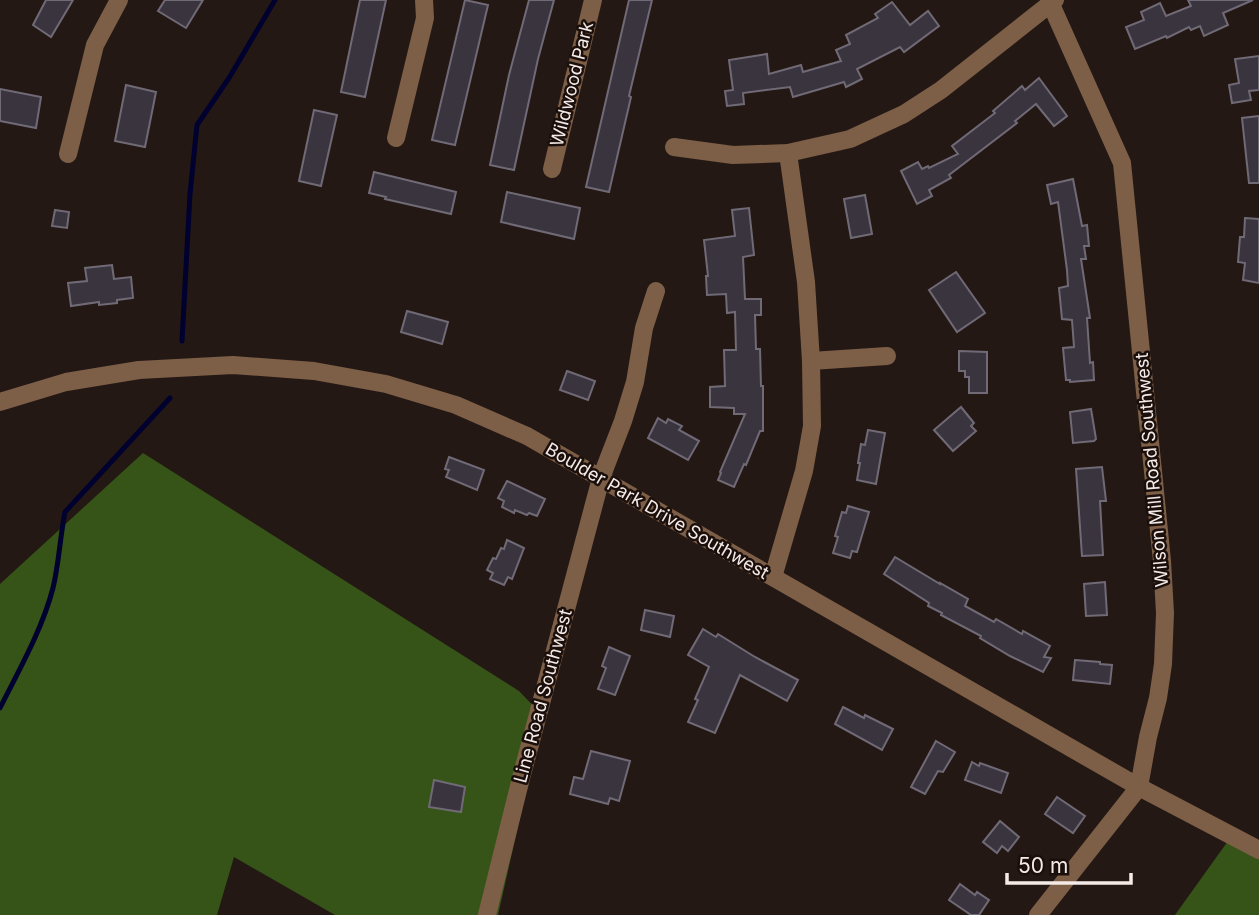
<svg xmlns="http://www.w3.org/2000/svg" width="1259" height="915" font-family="Inter,sans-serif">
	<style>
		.forest { fill: #365418 }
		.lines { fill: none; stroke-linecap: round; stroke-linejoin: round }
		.stream { stroke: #00012e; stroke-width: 5 }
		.building { fill: #3a343f; stroke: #706a76; stroke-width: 2 }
		.minor { stroke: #7d5e47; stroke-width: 18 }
		.labels { text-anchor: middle; stroke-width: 5; stroke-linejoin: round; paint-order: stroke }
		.street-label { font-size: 18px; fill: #f4ebe8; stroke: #1b0f0b }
	</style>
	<rect width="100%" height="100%" fill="#241814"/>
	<g class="forest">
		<path d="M143 453 519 691 543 716 498 915H335L234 857 217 915H0V584Z"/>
		<path d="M1233 834 1259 849V915H1175Z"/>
	</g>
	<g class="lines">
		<g class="stream">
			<path d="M182 341 190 194 197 125 229 78 275 0"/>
			<path d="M0 708C19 670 42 630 53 588 59 563 60 537 65 512L170 398"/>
		</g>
	</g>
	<g class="building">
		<path d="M46 0H73L51 37 33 25Z"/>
		<path d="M165 0H203L186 28 158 11Z"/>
		<path d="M360 0H386L365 97 341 92Z"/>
		<path d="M465 0 488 5 455 145 432 140Z"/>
		<path d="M529 0H554L538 59 514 170 490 165 509 75Z"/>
		<path d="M629 0H652L629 96 631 97 609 192 586 187Z"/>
		<path d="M1188 0H1253L1223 13 1228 25 1204 36 1200 26 1191 30 1189 27 1167 38 1166 36 1135 49 1126 27 1144 20 1141 12 1160 3 1166 16 1191 6Z"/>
		<path d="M892 2 910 25 928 11 939 26 904 52 900 47 857 69 862 79 846 87 844 82 793 97 790 87 743 93 744 104 727 106 725 91 733 90 729 60 767 54 769 74 801 65 803 72 841 61 836 50 850 44 846 35 878 18 875 14Z"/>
		<path d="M1259 56V90L1249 91 1251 100 1232 103 1229 85 1239 83 1235 59Z"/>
		<path d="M1039 78 1067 116 1054 126 1036 104 1015 121 1017 123 949 175 951 178 929 190 932 196 917 204 901 171 918 162 922 169 928 166 929 168 958 154 952 146 995 113 993 111 1022 86 1025 90Z"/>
		<path d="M126 85 156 92 145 147 115 141Z"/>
		<path d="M0 89 41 97 36 128 0 121Z"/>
		<path d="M314 110 337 115 321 186 299 181Z"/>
		<path d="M1259 116V183H1249L1242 118Z"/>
		<path d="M374 172 456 192 451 214 385 199 386 197 369 193Z"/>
		<path d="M1073 179 1082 226 1087 225 1089 246H1084L1086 259H1081L1090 318H1087L1090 363 1093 362 1094 380 1070 382V380H1066L1063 348 1074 347 1072 320 1062 319 1059 288 1068 286 1067 270 1058 202 1051 204 1047 185Z"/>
		<path d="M507 192 580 208 574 239 501 222Z"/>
		<path d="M865 195 872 234 851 238 844 199Z"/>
		<path d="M749 208 754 255 743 257 745 299H761V315H755L756 349H760L761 386H763V431H760L746 465 744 464 734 487 718 480 721 473 720 472 745 414H734V408L710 407V387L725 386 724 350H736L735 312 727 313 726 294 707 295 706 276H708L704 240 735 236 732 210Z"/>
		<path d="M55 210 69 212 67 228 52 226Z"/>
		<path d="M1245 218 1259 219V283L1243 280 1245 263 1238 262 1240 237H1244Z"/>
		<path d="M112 265 114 279 131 277 133 298 117 300V303L99 305V302L71 306 68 283 87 281 85 268Z"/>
		<path d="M956 272 985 313 957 332 929 290Z"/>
		<path d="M407 311 448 322 442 344 401 332Z"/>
		<path d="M959 351 987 352V393H969V377H965V371H959Z"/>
		<path d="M567 371 595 381 588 400 560 390Z"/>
		<path d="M961 407 974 423 971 426 976 431 953 451 934 430Z"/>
		<path d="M1091 409 1096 439 1094 441 1073 443 1070 412Z"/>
		<path d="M658 418 666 423 668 419 682 426 679 430 699 441 688 460 648 438Z"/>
		<path d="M868 430 885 433 876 484 857 480 860 463H858L861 444 865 445Z"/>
		<path d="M449 457 484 470 477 490 446 477 449 470 445 469Z"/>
		<path d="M1102 467 1106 501H1100L1103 555 1082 556 1076 469Z"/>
		<path d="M507 481 545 499 537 516 529 513 527 515 515 510 514 513 502 507 504 501 498 498Z"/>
		<path d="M848 506 869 512 857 552 852 551 850 558 833 553 838 537 835 536 842 512 846 513Z"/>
		<path d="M507 540 524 548 512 579 508 577 504 585 490 579 493 573 487 570 493 558 496 559 501 548 504 549Z"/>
		<path d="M895 557 940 584V583L968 599 965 606 994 622 996 619 1022 634 1023 631 1050 646 1044 657 1051 658 1043 672 1010 656 980 638 981 636 941 615 942 613 928 606 929 603 884 574Z"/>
		<path d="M1105 582 1107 615 1086 616 1084 584Z"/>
		<path d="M645 610 674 616 670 637 641 630Z"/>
		<path d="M703 629 716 637 718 634 755 657 798 680 787 701 740 675 715 733 688 722 698 700 695 699 709 667 688 655Z"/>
		<path d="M609 647 630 656 615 695 598 689 606 668 602 666Z"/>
		<path d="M1075 660 1100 662V664L1112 665 1110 684 1073 680Z"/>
		<path d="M843 707 864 718 865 715 893 729 882 750 835 724Z"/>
		<path d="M936 741 955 752 943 772 938 771 925 794 911 787Z"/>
		<path d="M591 751 630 761 619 801 610 798 608 804 570 794 574 777 583 779Z"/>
		<path d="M972 762 979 766 980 763 1008 773 1001 793 965 780Z"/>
		<path d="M434 780 465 787 461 812 429 807Z"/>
		<path d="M1057 797 1085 816 1073 833 1045 814Z"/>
		<path d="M1000 821 1019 837 1008 851 1002 846 997 853 983 842Z"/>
		<path d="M960 884 975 895 977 892 989 900 979 915H971L949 900Z"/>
	</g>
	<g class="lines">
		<g class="minor">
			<path d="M396 138 425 18 424 0"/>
			<path d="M674 147 733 155 788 153 850 139 904 114 941 90 1055 0"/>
			<path d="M68 154 95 45 119 0"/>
			<path d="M552 169 593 0"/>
			<path d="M811 361 887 356"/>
			<path d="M0 402 66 382 139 370 233 365 314 371 386 384 456 405 527 436 1139 787 1259 850"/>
			<path d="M773 577 804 471 812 426 811 361 806 282 788 153"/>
			<path d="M487 915 520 782 601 478 623 421 635 382 644 328 656 291"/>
			<path d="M1038 915 1139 787 1148 737 1158 698 1163 664 1165 613 1162 561 1122 163 1049 0"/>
		</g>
	</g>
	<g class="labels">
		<g class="street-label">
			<text transform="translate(572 84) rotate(-76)" y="6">Wildwood Park</text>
			<text transform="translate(1152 470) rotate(-95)" y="6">Wilson Mill Road Southwest</text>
			<text transform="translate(657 511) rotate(30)" y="6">Boulder Park Drive Southwest</text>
			<text transform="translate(543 696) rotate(-75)" y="6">Line Road Southwest</text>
		</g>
	</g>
	<path d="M1007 873v10h124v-10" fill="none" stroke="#f4ebe8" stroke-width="3.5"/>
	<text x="1018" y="873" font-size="21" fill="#f4ebe8" stroke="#1b0f0b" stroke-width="5" paint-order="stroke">50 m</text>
</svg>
